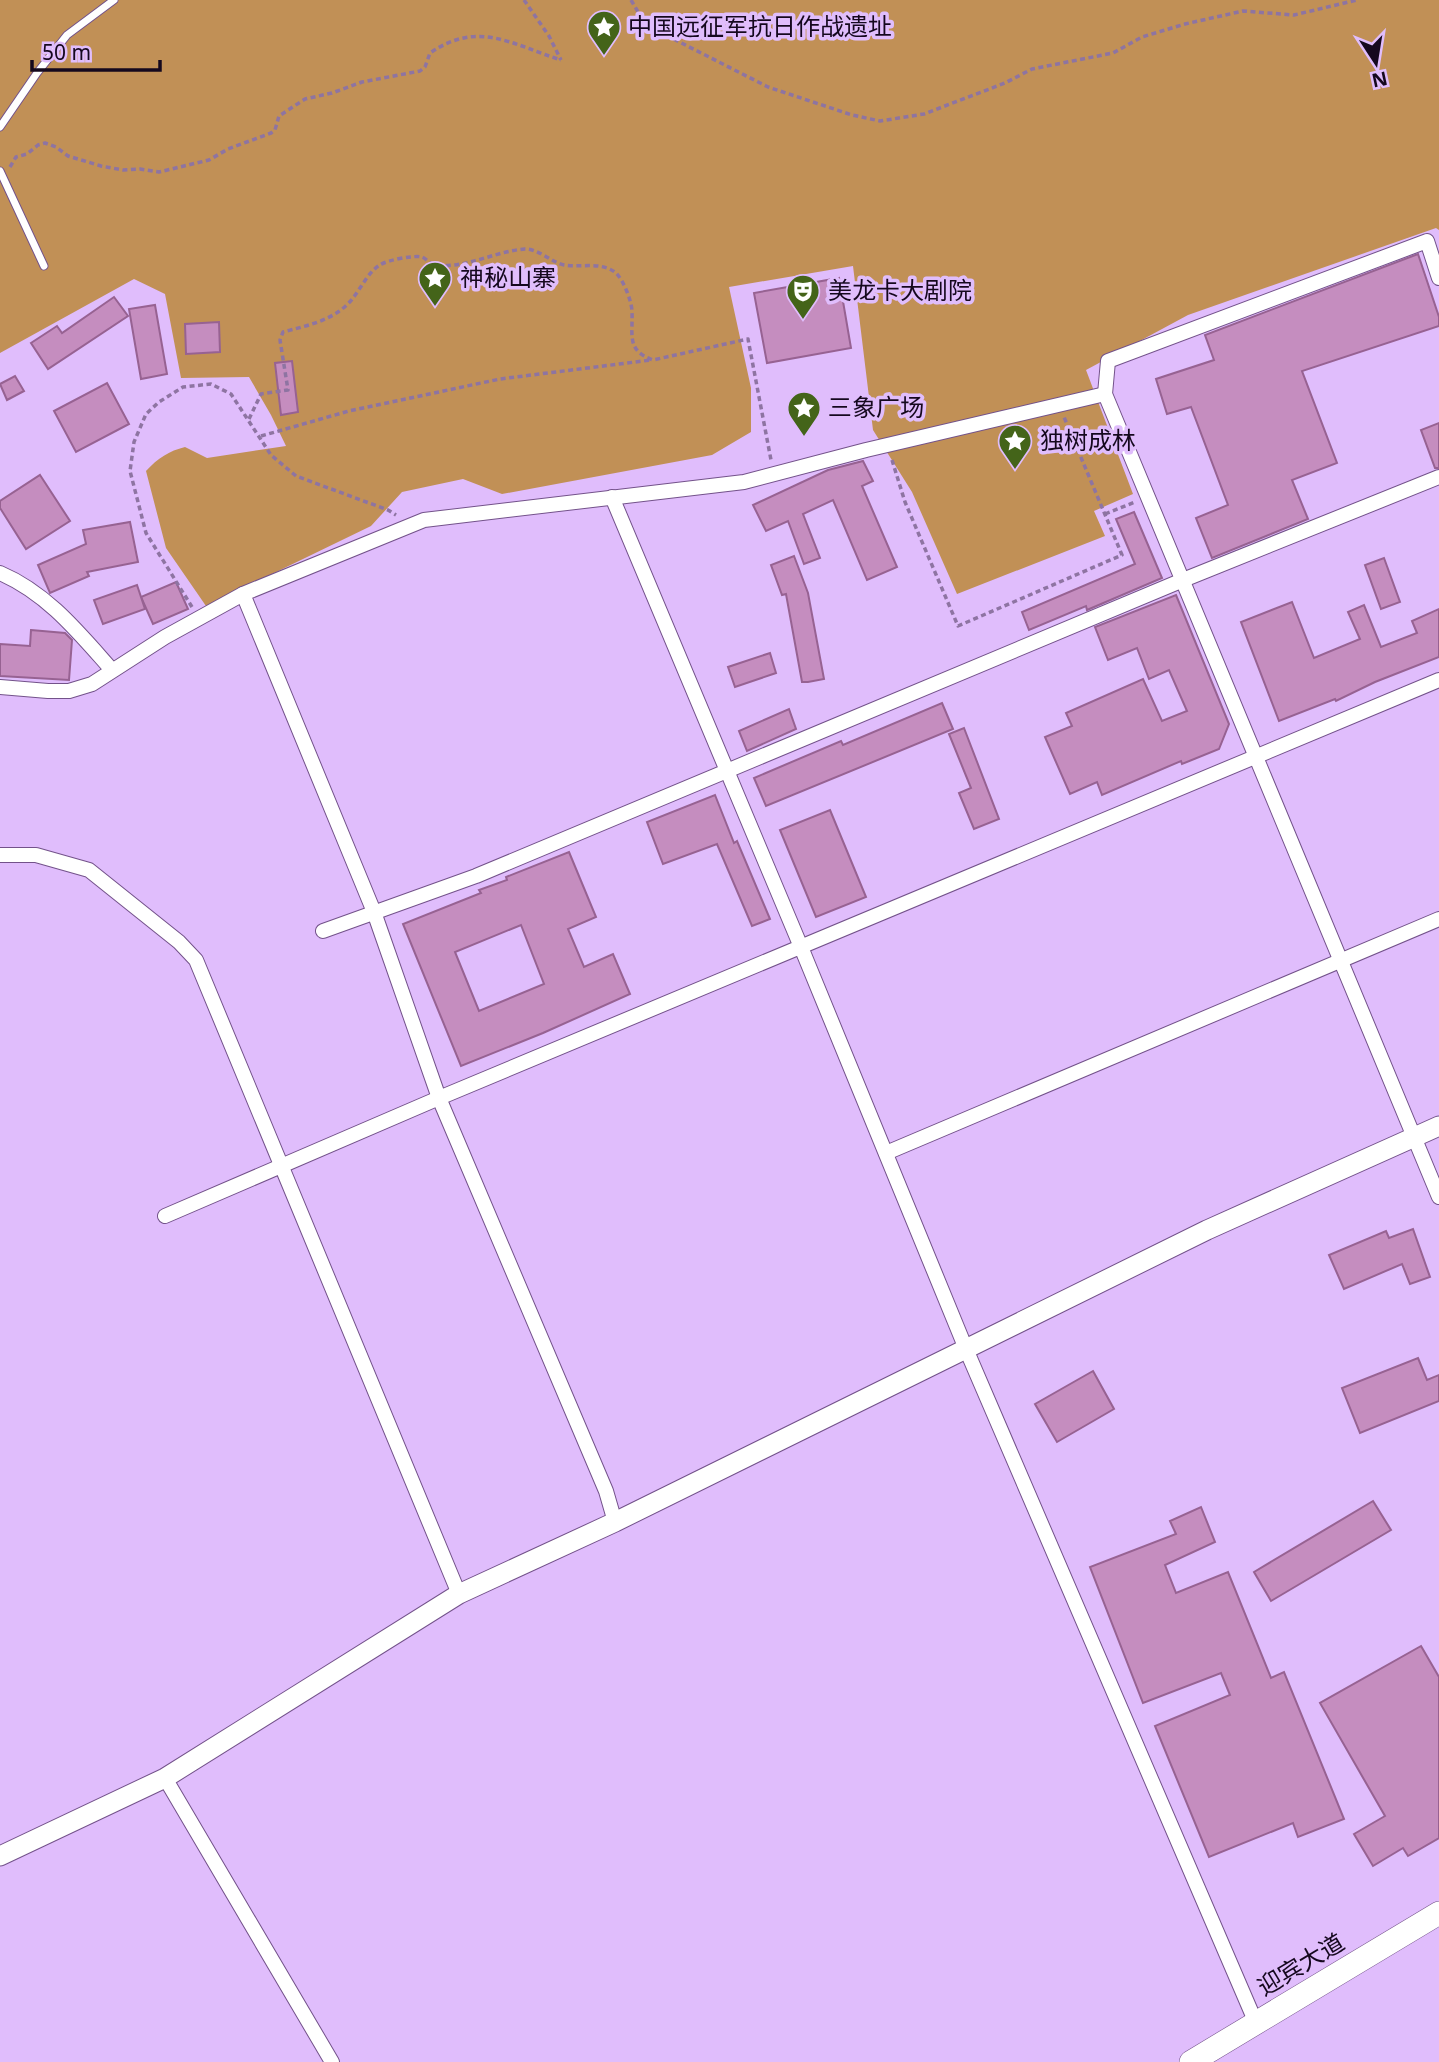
<svg xmlns="http://www.w3.org/2000/svg" width="1439" height="2062" font-family="'Noto Sans','Noto Sans SC',sans-serif">
	<style>
		.forest { fill: #c19056 }
		.building { fill: #c58dbf; stroke: #976292; stroke-width: 2; fill-rule: evenodd }
		.lines { fill: none; stroke-linecap: round; stroke-linejoin: round }
		.service-casing { stroke: #73528a; stroke-width: 9 }
		.minor-casing { stroke: #73528a; stroke-width: 16 }
		.tertiary-casing { stroke: #73528a; stroke-width: 21 }
		.primary-casing { stroke: #73528a; stroke-width: 24 }
		.path { stroke: #8e74a2; stroke-width: 3.5; stroke-dasharray: 5 3.5; stroke-linecap: butt }
		.service { stroke: #fff; stroke-width: 7 }
		.minor { stroke: #fff; stroke-width: 14 }
		.tertiary { stroke: #fff; stroke-width: 19 }
		.primary { stroke: #fff; stroke-width: 23 }
		.labels { text-anchor: middle; stroke-width: 7; stroke-linejoin: round; paint-order: stroke }
		.poi-label { font-size: 24px; fill: #15081e; stroke: #e0bdfc; text-anchor: start }
		.street-label { font-size: 24px; fill: #15081e; stroke: #e0bdfc }
	</style>
	<rect width="100%" height="100%" fill="#e0bdfc"/>
	<path class="forest" d="M0 0H1439V230L1436 228 1188 315 1086 370 1133 494 1094 511 1105 536 957 594 912 492 873 430 853 266 729 287 751 388V432L712 455 502 494 463 479 402 492 371 526 206 606 166 548 146 471C158 458 169 451 185 447L207 458 286 446 271 415 249 377 181 378 165 294 134 279 0 353Z"/>
	<g class="building">
		<path d="M1418 254 1439 317V326L1302 371 1337 463 1292 480 1308 519 1212 558 1196 518 1228 505 1191 407 1167 414 1156 379 1214 360 1205 335Z"/>
		<path d="M839 278 851 348 767 363 754 293Z"/>
		<path d="M114 297 128 316 48 369 31 343 57 326 62 333Z"/>
		<path d="M155 305 167 374 141 379 129 309Z"/>
		<path d="M219 322 220 352 186 354 185 324Z"/>
		<path d="M292 361 298 412 281 415 275 363Z"/>
		<path d="M15 376 24 391 7 400 0 384Z"/>
		<path d="M107 383 129 424 76 452 54 411Z"/>
		<path d="M1439 423V468H1435L1421 430Z"/>
		<path d="M863 461 873 481 862 486 897 567 867 580 833 500 803 514 820 558 804 564 788 521 766 531 753 505 828 470Z"/>
		<path d="M40 475 70 521 26 549 0 508V501Z"/>
		<path d="M1134 512 1162 578 1087 610 1086 606 1029 630 1022 612 1135 564 1116 519Z"/>
		<path d="M130 522 138 562 87 572 89 576 50 593 38 565 86 544 83 530Z"/>
		<path d="M794 556 808 593 824 679 808 682H802L786 594 782 595 771 565Z"/>
		<path d="M1384 558 1400 602 1381 609 1365 565Z"/>
		<path d="M176 582 188 609 153 624 141 597Z"/>
		<path d="M137 585 145 609 103 624 94 600Z"/>
		<path d="M1176 595 1229 724 1219 749 1182 764 1181 761 1102 795 1097 782 1070 794 1045 737 1072 726 1066 713 1143 679 1162 721 1187 711 1169 670 1149 679 1137 648 1108 660 1095 627Z"/>
		<path d="M1292 602 1314 658 1360 639 1348 612 1364 605 1381 647 1417 633 1412 621 1439 609V657L1375 682 1336 701 1335 699 1279 721 1241 622Z"/>
		<path d="M31 630 65 633 72 640 69 680 0 676V644L30 646Z"/>
		<path d="M770 653 776 673 735 687 728 667Z"/>
		<path d="M942 703 953 729 766 806 754 778 841 741 843 745Z"/>
		<path d="M789 709 796 729 747 751 739 731Z"/>
		<path d="M964 728 999 819 974 829 959 793 971 788 949 734Z"/>
		<path d="M715 795 734 843 737 841 770 919 752 926 717 844 663 864 647 822Z"/>
		<path d="M830 810 866 897 816 917 780 830Z"/>
		<path d="M569 852 596 917 568 929 584 967 613 954 630 994 543 1033 461 1066 403 924 481 893 479 890 507 880 506 877ZM521 925 544 984 479 1011 455 952Z"/>
		<path d="M1413 1229 1430 1277 1410 1284 1402 1264 1344 1289 1329 1255 1386 1231 1389 1238Z"/>
		<path d="M1418 1358 1427 1380 1439 1375V1401L1360 1433 1342 1388Z"/>
		<path d="M1093 1371 1114 1409 1057 1442 1035 1404Z"/>
		<path d="M1373 1501 1391 1530 1271 1601 1254 1572Z"/>
		<path d="M1201 1507 1215 1542 1165 1565 1176 1593 1228 1572 1271 1678 1284 1672 1344 1819 1298 1837 1293 1823 1209 1857 1155 1726 1230 1695 1221 1673 1143 1703 1090 1567 1176 1534 1170 1521Z"/>
		<path d="M1421 1646 1439 1677V1838L1408 1856 1403 1848 1373 1866 1354 1834 1385 1816 1320 1703Z"/>
	</g>
	<g class="lines">
		<defs>
			<g id="service">
				<path d="M0 127 37 73 67 35 114 0"/>
				<path d="M0 171 44 266"/>
			</g>
			<g id="minor">
				<path d="M1439 278 1427 241 1108 361 1105 394 1439 1197"/>
				<path d="M612 497 801 947 966 1349 1256 2023"/>
				<path d="M0 573C47 593 79 633 112 670"/>
				<path d="M243 594 374 912 439 1098 606 1491 615 1522"/>
				<path d="M0 687 48 691H69L92 684 165 637 243 594 424 520 744 482 866 450 1105 394"/>
				<path d="M0 855H36L89 870 179 942 196 960 459 1594"/>
				<path d="M323 931 476 876 1183 580 1439 477"/>
				<path d="M886 1153 1439 919"/>
				<path d="M165 1216 439 1098 1439 680"/>
				<path d="M165 1778 332 2062"/>
			</g>
			<path id="tertiary" d="M0 1856 165 1778 459 1594 615 1522 1207 1230 1439 1126"/>
			<path id="primary" d="M1191 2062 1439 1913"/>
		</defs>
		<use href="#service" class="service-casing"/>
		<use href="#minor" class="minor-casing"/>
		<use href="#tertiary" class="tertiary-casing"/>
		<use href="#primary" class="primary-casing"/>
		<g class="path">
			<path d="M524 0 549 36 561 60"/>
			<path d="M631 0 640 15 656 30 768 87 852 115 880 121 924 114 1005 83 1032 69 1113 53 1142 37 1185 24 1243 11 1294 15 1357 0"/>
			<path d="M10 167 16 157 27 154 38 145 45 143 56 147 68 156 101 166 123 170 140 169 159 172 209 160 228 149 271 133 275 130 279 116 305 99 332 93 362 82 420 71 425 67 430 53C478 20 511 44 561 60"/>
			<path d="M249 419 261 394 288 390 280 340 283 332C309 325 336 320 353 298 361 288 369 271 380 265 387 260 414 255 422 257 427 259 430 264 435 265 466 269 495 251 525 249 539 249 551 262 564 265 581 268 601 261 616 273 624 281 632 302 632 312 633 336 626 350 653 360L748 339 771 460"/>
			<path d="M261 436 349 411 500 379 651 360"/>
			<path d="M892 460 905 502 958 626 1122 555 1064 417"/>
			<path d="M1105 514 1135 502"/>
			<path d="M192 607 146 533 130 471 134 442 146 414 159 402 183 387 211 384 231 394 271 455 296 476 388 510 396 515"/>
		</g>
		<use href="#service" class="service"/>
		<use href="#minor" class="minor"/>
		<use href="#tertiary" class="tertiary"/>
		<use href="#primary" class="primary"/>
	</g>
	<defs>
		<symbol id="sight-pin" viewBox="-11 -11 22 30"><path d="M0 17L-7.5 6A9.5 9.5 0 1 1 7.5 6Z" fill="#446419" stroke="#e0bdfc"/><path d="M0-6L1.8-2.2L6-1.7L2.9 1.2L3.7 5.4L0 3.3L-3.7 5.4L-2.9 1.2L-6-1.7L-1.8-2.2Z" fill="#fff"/></symbol>
		<symbol id="theatre-pin" viewBox="-11 -11 22 30"><path d="M0 17L-7.5 6A9.5 9.5 0 1 1 7.5 6Z" fill="#446419" stroke="#e0bdfc"/><path d="M-5-5.5Q0-4 5-5.5V0Q5 5 0 6Q-5 5-5 0ZM-3.3-2.5H-1v1.5H-3.3ZM1-2.5H3.3v1.5H1ZM-2.8 1Q0 5.5 2.8 1Z" fill="#fff"/></symbol>
	</defs>
	<g fill-rule="evenodd">
		<use href="#sight-pin" x="585" y="8" width="38" height="52"/>
		<use href="#sight-pin" x="416" y="259" width="38" height="52"/>
		<use href="#theatre-pin" x="784" y="272" width="38" height="52"/>
		<use href="#sight-pin" x="785" y="389" width="38" height="52"/>
		<use href="#sight-pin" x="996" y="422" width="38" height="52"/>
	</g>
	<g class="labels">
		<g class="poi-label">
			<text x="628" y="35">中国远征军抗日作战遗址</text>
			<text x="460" y="286">神秘山寨</text>
			<text x="828" y="299">美龙卡大剧院</text>
			<text x="828" y="416">三象广场</text>
			<text x="1040" y="449">独树成林</text>
		</g>
		<g class="street-label">
			<text transform="translate(1301 1965) rotate(-31)" y="8">迎宾大道</text>
		</g>
	</g>
	<g transform="translate(1376 63) rotate(168)" stroke="#e0bdfc" stroke-width="5" paint-order="stroke">
	<path d="M0-5L12 26L0 18L-12 26Z" fill="#15081e"/>
	<text y="-10" font-size="19" font-weight="bold" text-anchor="middle" fill="#15081e">N</text>
	</g>
	<path d="M32 60v10h128v-10" fill="none" stroke="#15081e" stroke-width="3.5"/>
	<text x="42" y="60" font-size="21" fill="#15081e" stroke="#e0bdfc" stroke-width="5" paint-order="stroke">50 m</text>
</svg>
